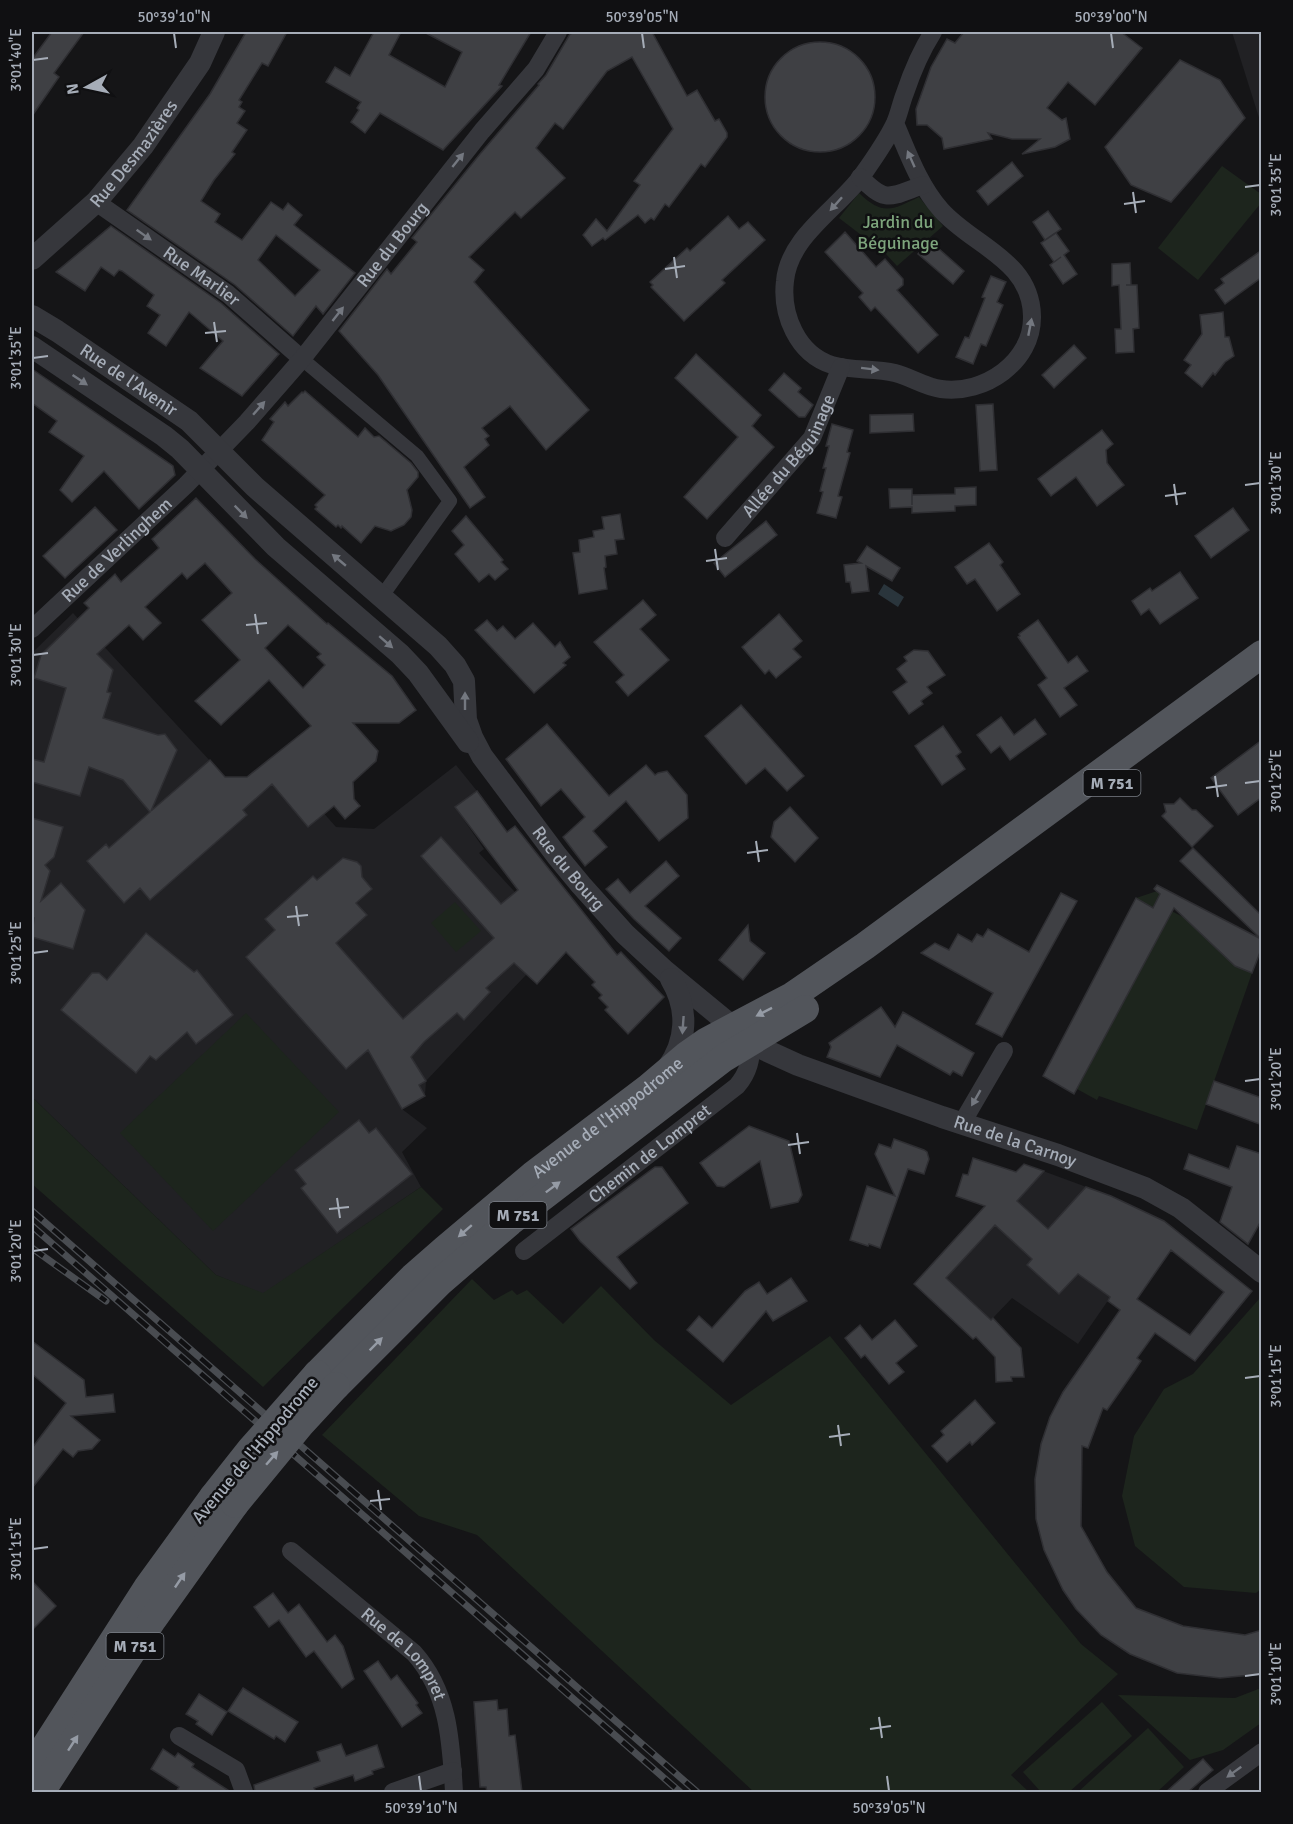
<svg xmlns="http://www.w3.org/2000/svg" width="1293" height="1824" font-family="Signika,sans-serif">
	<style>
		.built { fill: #212124 }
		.green { fill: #1d251d }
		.water { fill: #2a353c }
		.building { fill: #3f4044; stroke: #2f2f33; stroke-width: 1.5; fill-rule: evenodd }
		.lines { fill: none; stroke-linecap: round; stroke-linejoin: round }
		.pedestrian { stroke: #36373c; stroke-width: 14 }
		.minor { stroke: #36373c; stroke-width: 18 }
		.tertiary { stroke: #36373c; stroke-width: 22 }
		.primary { stroke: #52555b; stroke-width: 28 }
		.rail-casing { stroke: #494c51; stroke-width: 7 }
		.rail { stroke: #101012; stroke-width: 4.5; stroke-dasharray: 14; stroke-linecap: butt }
		.primary-bridge { stroke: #52555b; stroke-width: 28 }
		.oneway { fill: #747880 }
		.oneway2 { fill: #959ba5 }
		.ticks { fill: none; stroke: #a6adb8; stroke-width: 2 }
		.labels { text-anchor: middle; stroke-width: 5; stroke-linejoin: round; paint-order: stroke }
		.shield { fill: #101012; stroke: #797e86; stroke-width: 1.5 }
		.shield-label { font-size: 16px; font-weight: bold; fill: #a6adb8 }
		.street-label { font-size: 18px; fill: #a6adb8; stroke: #101012 }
		.park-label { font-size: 18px; fill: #7da47c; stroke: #101012 }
		.neatline { fill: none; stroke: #a6adb8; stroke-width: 2 }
		.ticks-label { font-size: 15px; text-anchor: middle; fill: #a6adb8 }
	</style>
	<rect width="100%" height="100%" fill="#151517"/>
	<g class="built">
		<path d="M1232 32H1261V124Z"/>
		<path d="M73 613 225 777H246L256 788 284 768 336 827 374 829 456 765 477 791 455 807 484 849 479 853 559 940 426 1081 425 1096 402 1109 427 1128 402 1152 421 1187 263 1294 216 1275 32 1097V653Z"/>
		<path d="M1024 1164 1111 1196 1163 1221 1078 1344 1012 1298 973 1339 914 1284Z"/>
	</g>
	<g class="green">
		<path d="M1222 166 1261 194V203L1198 280 1158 248Z"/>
		<path d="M859 193C883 216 892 210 919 197L943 226 897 266 886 254 839 218Z"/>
		<path d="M1163 889 1156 903 1185 918 1235 966 1252 973 1197 1130 1099 1096 1097 1100 1077 1089 1169 917 1136 898Z"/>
		<path d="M455 902 481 931 456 952 431 923Z"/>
		<path d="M246 1013 339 1112 213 1231 120 1133Z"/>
		<path d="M32 1097 216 1275 263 1293 421 1187 443 1209 263 1387 32 1184Z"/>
		<path d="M472 1279 494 1300 512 1290 517 1295 527 1290 563 1324 601 1286 654 1340 731 1405 830 1336 1081 1644 1118 1674 1011 1775 1029 1792H754L477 1535 419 1516 322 1435Z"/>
		<path d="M1260 1298 1261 1589 1256 1593 1184 1587 1135 1546 1122 1496 1134 1436 1164 1389 1193 1374Z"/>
		<path d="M1261 1688V1723L1223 1750 1190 1760 1118 1695 1235 1698Z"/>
		<path d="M1102 1702 1132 1736 1069 1792H1041L1023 1772Z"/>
		<path d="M1148 1728 1184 1767 1157 1792H1078Z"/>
	</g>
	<path class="water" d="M884 584 904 597 898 607 878 594Z"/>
	<g class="building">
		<path d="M52 32H84L54 73 59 77 32 116V59Z"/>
		<path d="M246 32H287L268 66 262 63 239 100 242 102 239 107 245 111 237 123 247 130 232 152 235 154 214 180 201 201 220 214 215 222 242 240 271 202 283 210 288 203 302 215 294 225 355 273 323 314 316 306 293 336 235 285 127 210 210 94ZM276 235 320 270 295 296 258 260Z"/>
		<path d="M374 32H401L389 55 445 87 462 52 424 32H531L499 85 502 86 443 150 380 113 365 133 351 122 359 110 357 108 361 102 326 82 335 67 350 76Z"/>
		<path d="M575 32H652L687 96 697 90 715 121 719 119 727 133V137L705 167 701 164 669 207 665 204 654 220 651 218 645 223 638 215 605 240 603 238 592 246 583 235 596 219 607 231 640 185 634 181 673 129 632 57 607 71 563 129 555 123 536 148 565 178 521 218 515 212 469 257 484 270 474 282 589 410 546 450 510 406 482 428 489 436 485 439 489 445 464 467 485 497 470 508 378 375 339 331 387 269 391 274 417 242 412 238 480 154 539 85 538 84 546 75 570 34Z"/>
		<path d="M964 32H1121L1142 48 1095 105 1068 82 1047 108 1062 120 1066 118 1070 139 1055 147 1022 154 1040 139H1012L988 133 992 139 944 149 942 138 927 125H917L916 109 931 67 947 39 955 43Z"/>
		<circle cx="820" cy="97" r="55"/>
		<path d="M1180 60 1220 80 1245 118 1171 202 1131 185 1105 147Z"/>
		<path d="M1012 162 1023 176 988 205 977 191Z"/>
		<path d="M1048 211 1061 229 1045 240 1033 222Z"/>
		<path d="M728 216 739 229 748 222 765 240 722 280 725 283 684 321 651 287 653 285 650 282 687 248 690 251Z"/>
		<path d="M111 226 221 303 279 354 242 396 200 368 223 341 189 312 166 346 148 333 160 315 147 306 154 295 122 271 119 270 114 276 101 267 85 291 56 272Z"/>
		<path d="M845 232 876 267 885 259 903 279V285L897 290 938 335 918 353 875 307 871 311 859 297 863 293 825 252Z"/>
		<path d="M1056 233 1069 251 1064 255 1077 274 1063 284 1050 265 1061 257 1054 262 1041 243Z"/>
		<path d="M930 241 964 271 953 284 918 254Z"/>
		<path d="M1262 250V277L1225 304 1215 290 1224 283 1221 279Z"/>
		<path d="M1130 263 1131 285H1126H1137L1139 328 1133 329 1134 352 1116 353 1115 329H1121L1119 285 1112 286V264Z"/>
		<path d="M991 276 1006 282 997 302 1003 305 986 346 981 344 973 364 956 357 965 337 969 338 985 298 982 297Z"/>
		<path d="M1223 312 1225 337H1229L1234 356 1225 362 1215 375 1213 373 1202 387 1185 373 1191 365 1184 360 1202 334 1200 315Z"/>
		<path d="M1074 345 1086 358 1054 388 1042 375Z"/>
		<path d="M696 354 761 415 752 426 774 447 707 519 684 497 738 437 675 378Z"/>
		<path d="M32 369 173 466 175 475 139 509 104 471 72 502 60 490 84 456 49 432 57 421 32 403Z"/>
		<path d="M784 373 801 388 798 392 813 405 805 417H799L769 390Z"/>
		<path d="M305 391 358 437 365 428 374 437 379 436 411 463 418 472V477L407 490 412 510 411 517 404 525 391 531 375 526 361 543 342 526 341 528 338 525 336 527 315 509 317 507 315 505 325 495 262 440 274 422 270 419 285 402 288 406 302 392 303 393Z"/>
		<path d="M993 404 997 470 980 471 976 405Z"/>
		<path d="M913 414 914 431 870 433V415Z"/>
		<path d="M832 424 853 430 847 452 850 453 838 496 842 497 836 518 817 513 823 492 820 491 826 468H823L829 446H826Z"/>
		<path d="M1102 430 1113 444 1106 450 1107 463 1124 485 1097 506 1076 477 1051 496 1038 479Z"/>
		<path d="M976 487V505L955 506V511L912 513V507L890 508 889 489H912V505V495L955 494V488Z"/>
		<path d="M196 498 255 559 327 624 328 623 392 676 416 710 399 723H353L378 751 376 761 353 782 354 799 360 806 345 819 334 806 308 827 272 784 243 810 247 815 150 900 140 888 124 903 87 861 106 844 109 848 150 812 123 780 89 767 80 796 32 782V759L44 762 66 688 34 678 41 655 89 608 84 603 115 574 121 582 159 548 152 539ZM205 563 232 593 202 620 240 660 195 701 221 725 269 680 311 726 247 777H225L210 760 151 811 177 750 165 734 158 735 103 718 111 693 107 692 113 670 97 654 129 625 143 640 161 623 145 607 182 573 187 579ZM288 625 321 654 317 657 325 665 303 688 265 648Z"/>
		<path d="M95 507 117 530 65 578 43 556Z"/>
		<path d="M1233 508 1249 530 1211 558 1195 536Z"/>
		<path d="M620 514 624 539 615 540 617 554 605 556 606 567 604 568 607 589 579 594 573 553 580 552 579 540 594 537 593 531 604 529 602 517Z"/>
		<path d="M466 516 503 560 501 562 508 569 495 580 489 574 479 582 455 554 464 545 452 531Z"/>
		<path d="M766 521 777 535 725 577 714 563Z"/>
		<path d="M989 543 1003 562 1000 565 1020 594 997 611 975 579 967 584 955 567Z"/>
		<path d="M867 546 900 568 892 581 866 566 869 591 852 593 850 582H846L844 565 861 563 857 561Z"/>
		<path d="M1180 572 1198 598 1160 624 1149 609 1141 615 1132 601 1150 588 1152 591Z"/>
		<path d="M643 600 656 615 640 629 669 660 628 696 616 682 624 675 594 642Z"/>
		<path d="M779 614 802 641 793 649 801 657 776 678 769 670 765 674 742 647Z"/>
		<path d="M487 620 497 631 503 626 515 639 533 623 555 647 560 642 570 657 563 663 566 665 534 693 475 630Z"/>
		<path d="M1038 620 1068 663 1077 656 1088 671 1064 688 1077 705 1060 717 1038 685 1047 678 1018 637 1020 636 1019 634Z"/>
		<path d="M914 650 928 651 945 675 927 687 932 693 921 701 923 704 909 714 893 692 907 682 897 669 907 661 904 657Z"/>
		<path d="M741 705 804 776 787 791 765 768 746 784 705 736Z"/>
		<path d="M1001 717 1014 735 1035 719 1046 734 1010 760 1000 746 991 753 977 735Z"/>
		<path d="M547 724 609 796 646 765 655 775 658 773 667 771 687 795 688 818 659 841 626 801 593 831 607 847 585 866 563 837 585 817 561 789 541 806 506 759Z"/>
		<path d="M943 726 961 752 956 756 965 769 942 785 915 746Z"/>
		<path d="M1262 740V797L1238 815 1211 778Z"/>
		<path d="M477 791 507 832 515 826 617 955 621 952 664 997 628 1034 605 1010 608 1007 599 998 602 995 592 985 595 982 566 952 537 984 514 963 486 988 490 992 464 1020 457 1013 424 1042 411 1057 426 1081 419 1085 425 1096 402 1109 368 1050 346 1069 246 957 275 930 265 919 313 876 317 880 343 858 357 862 361 866 362 877 372 889 356 903 367 915 336 943 403 1019 494 938 421 856 441 837 501 904 518 890 455 807Z"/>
		<path d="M1180 798 1192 810H1196L1213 826 1192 847 1162 816 1166 812 1164 804H1174Z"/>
		<path d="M790 807 818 838 795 862 771 837 774 822Z"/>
		<path d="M32 818 63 827 54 857 45 865 50 871 41 901 61 883 85 910 73 949 32 937 34 918H32Z"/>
		<path d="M1193 848 1262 916V947L1252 973 1235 966 1174 908 1074 1094 1043 1076 1136 898 1153 908 1160 894 1154 889 1157 885 1261 939 1180 861Z"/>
		<path d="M666 861 679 876 645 906 681 938 669 951 634 919 606 889 618 879 630 893Z"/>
		<path d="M1061 893 1077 901 1002 1037 976 1024 993 993 921 953 935 943 949 950 958 934 972 942 977 934 983 937 988 929 1029 952Z"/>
		<path d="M748 925 750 941 765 953 743 980 719 960Z"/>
		<path d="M146 933 194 972 197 970 233 1015 196 1044 187 1032 156 1060 150 1056 136 1073 61 1010 92 973H99L107 980Z"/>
		<path d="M881 1007 895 1027 903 1012 974 1053 962 1076 953 1071 950 1075 897 1045 880 1077 827 1057 831 1047 829 1043Z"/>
		<path d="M1214 1081 1262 1098V1125L1206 1104Z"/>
		<path d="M359 1120 369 1133 376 1128 412 1174 337 1233 301 1188 306 1184 295 1170Z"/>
		<path d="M749 1126 789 1141 802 1195 798 1202 771 1208 760 1161 724 1187 717 1186 700 1163Z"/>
		<path d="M894 1139 924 1150 927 1152 929 1159 924 1174 908 1169 880 1248 869 1244 868 1246 850 1240 867 1186 895 1196 875 1154 879 1144 891 1148Z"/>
		<path d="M1237 1146 1262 1154V1219L1248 1244 1220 1222 1232 1187 1184 1169 1189 1154 1229 1169Z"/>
		<path d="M973 1158 1016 1172 1024 1164 1044 1171 1017 1201 1048 1229 1086 1187 1111 1196 1164 1221 1252 1291 1195 1361 1155 1333 1137 1358 1141 1361 1135 1370 1107 1410 1103 1408 1088 1448 1082 1446 1081 1526 1107 1572 1136 1608 1183 1626 1245 1635 1262 1630V1674L1220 1678 1177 1673 1130 1654 1101 1635 1076 1609 1063 1590 1044 1550 1036 1519 1035 1479 1041 1444 1050 1417 1063 1392 1120 1310 1108 1301 1110 1297 1078 1274 1059 1294 1027 1265 1032 1259 995 1225 946 1278 991 1320 993 1318 1021 1348 1024 1377H1011L1012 1381 996 1382 995 1357 976 1337 973 1339 914 1284 985 1206 956 1196 963 1174 968 1175ZM1171 1250 1224 1292 1190 1335 1137 1299Z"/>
		<path d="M655 1167H662L688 1203 617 1257 637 1283 630 1289 580 1241 571 1229Z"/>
		<path d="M791 1278 807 1301 773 1321 766 1311 723 1362 687 1330 699 1316 712 1328 745 1291 759 1282 767 1294Z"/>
		<path d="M895 1320 917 1346 896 1363 904 1372 889 1384 865 1355 861 1358 845 1338 860 1325 872 1340Z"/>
		<path d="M32 1341 84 1380 86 1397 113 1394 115 1412 71 1416 100 1440 92 1449 78 1451 73 1457 63 1449 32 1488V1448L66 1403 32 1374Z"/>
		<path d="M975 1400 995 1423 972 1445 970 1442 947 1462 932 1446 944 1435 941 1431Z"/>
		<path d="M32 1581 56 1606 32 1630Z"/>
		<path d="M273 1593 288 1613 299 1604 327 1642 335 1635 343 1646 354 1679 342 1688 314 1651 306 1657 279 1620 269 1627 254 1607Z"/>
		<path d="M378 1661 391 1680 397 1675 418 1703 416 1705 422 1713 402 1727 364 1671Z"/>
		<path d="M243 1688 298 1722 285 1742 276 1736 274 1739 228 1711Z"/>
		<path d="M199 1694 227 1712 212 1735 196 1724 198 1721 186 1714Z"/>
		<path d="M497 1700 498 1710 507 1709 509 1736 515 1735 522 1792H487L486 1787H480L474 1702Z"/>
		<path d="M341 1744 346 1756 377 1745 384 1767 372 1771 373 1774 355 1781 353 1775 314 1788 316 1792H255L254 1785 320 1761 317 1752Z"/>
		<path d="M163 1749 175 1757 178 1753 194 1764 192 1767 231 1792H176L179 1787 151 1769Z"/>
		<path d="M1203 1759 1213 1770 1188 1792H1166Z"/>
	</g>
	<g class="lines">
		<path class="pedestrian" d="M302 359 417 456 450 501 382 596"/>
		<g class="minor">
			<path d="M895 123C908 153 919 185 941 210 973 246 1031 260 1032 316 1033 362 984 395 941 389 925 387 911 377 895 373 874 368 852 371 832 365 797 354 781 314 785 281 789 237 836 210 861 177 873 160 886 142 895 123 899 114 901 103 905 93 912 72 921 51 933 32"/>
			<path d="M860 177C887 204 889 197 923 185"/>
			<path id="s1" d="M96 202 228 294 302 359"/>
			<path id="s2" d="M725 538 812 438 841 367"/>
			<path id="s3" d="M32 629 186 485 247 422 302 359 482 131 536 69 558 32"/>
			<path d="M962 1123 1004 1051"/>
			<path id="s4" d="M524 1251 737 1086C749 1072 751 1059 752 1042"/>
			<path id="s5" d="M291 1551 414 1653C449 1692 451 1742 454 1792"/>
			<path d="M179 1736 236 1770 244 1792"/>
			<path d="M393 1792 453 1771"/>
			<path d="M1207 1792 1262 1752"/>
		</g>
		<g class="tertiary">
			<path id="s6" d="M32 259 96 202 143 146 200 63 214 32"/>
			<path id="s7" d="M32 316 57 331 189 421 255 487 438 646 455 665 464 681 466 720 472 737 482 756 557 856 581 885 625 934 665 971 733 1027 763 1049 798 1065 942 1117 1058 1155 1145 1188 1181 1208 1262 1272"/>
			<path d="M32 347 164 436 180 449 276 547 400 654 418 673 468 742"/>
			<path d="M667 1069C687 1042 689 1009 671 979"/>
		</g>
		<g class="primary">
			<path id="s8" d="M317 1374 413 1277 445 1249 533 1175 648 1088 687 1055 707 1041 792 996 865 946 1262 654"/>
			<path d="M336 1386 440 1282 510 1222 724 1058 805 1009"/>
			<path d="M32 1767 147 1588 213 1497"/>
			<path d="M41 1792 153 1619 235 1504"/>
		</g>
		<defs>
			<g id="rail">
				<path d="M32 1211 697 1792"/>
				<path d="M32 1226 680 1792"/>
				<path d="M32 1248 106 1301"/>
			</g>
		</defs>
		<use href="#rail" class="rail-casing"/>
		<use href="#rail" class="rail"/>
		<g class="primary-bridge">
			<path d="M213 1497 251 1449 317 1374"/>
			<path d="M235 1504 300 1425 336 1386"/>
		</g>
	</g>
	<defs><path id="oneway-solid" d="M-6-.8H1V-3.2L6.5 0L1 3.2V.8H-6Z" transform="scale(1.5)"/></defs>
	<g class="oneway">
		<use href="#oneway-solid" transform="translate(911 159) rotate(-114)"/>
		<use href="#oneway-solid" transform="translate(458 160) rotate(-51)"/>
		<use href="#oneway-solid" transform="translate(836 204) rotate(132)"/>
		<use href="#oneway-solid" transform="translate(144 235) rotate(35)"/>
		<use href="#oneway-solid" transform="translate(338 314) rotate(-52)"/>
		<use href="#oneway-solid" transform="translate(1030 327) rotate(-79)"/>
		<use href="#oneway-solid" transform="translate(870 369) rotate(7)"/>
		<use href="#oneway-solid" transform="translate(80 380) rotate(34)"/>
		<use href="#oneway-solid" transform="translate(259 408) rotate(-49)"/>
		<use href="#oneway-solid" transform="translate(241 512) rotate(45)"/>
		<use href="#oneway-solid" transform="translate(339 560) rotate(-140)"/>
		<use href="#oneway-solid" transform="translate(386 642) rotate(41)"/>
		<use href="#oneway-solid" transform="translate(465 701) rotate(-90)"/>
		<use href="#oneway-solid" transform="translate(683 1025) rotate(94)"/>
		<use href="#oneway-solid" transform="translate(976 1098) rotate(120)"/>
		<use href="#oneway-solid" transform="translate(1234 1772) rotate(144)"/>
	</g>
	<g class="oneway2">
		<use href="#oneway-solid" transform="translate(764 1012) rotate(153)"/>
		<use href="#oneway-solid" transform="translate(553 1187) rotate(-37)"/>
		<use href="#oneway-solid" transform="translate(465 1231) rotate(139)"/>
		<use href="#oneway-solid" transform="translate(376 1344) rotate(-45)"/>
		<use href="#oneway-solid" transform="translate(272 1458) rotate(-49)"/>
		<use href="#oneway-solid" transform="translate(180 1580) rotate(-56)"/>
		<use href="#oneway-solid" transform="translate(73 1743) rotate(-57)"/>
	</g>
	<path class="ticks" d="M174 33 176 48M642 33 644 48M1111 33 1113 48M33 60 48 58M1245 187 1260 185M1133 192 1136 213M1124 204 1145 201M674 257 677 278M665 269 685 266M214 322 217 342M205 333 226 331M33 358 48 356M1174 484 1177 505M1245 485 1260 483M1165 496 1186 493M715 549 718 570M706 561 727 558M255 614 258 634M246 625 267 623M33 655 48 653M1215 776 1218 797M1245 783 1260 781M1206 788 1227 785M756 841 759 862M747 853 768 850M296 906 299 926M287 917 308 915M33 953 48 951M1245 1081 1260 1079M797 1133 800 1154M788 1145 809 1142M337 1198 340 1218M329 1209 349 1207M33 1251 48 1249M1245 1378 1260 1376M838 1425 841 1446M829 1437 850 1434M378 1490 381 1510M370 1501 390 1499M33 1549 48 1547M1245 1676 1260 1674M879 1717 882 1738M870 1729 891 1726M419 1776 421 1791M887 1776 889 1791"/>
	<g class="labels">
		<g class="shield">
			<rect x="1083.5" y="770" width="57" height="26" rx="4.5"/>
			<rect x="489.5" y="1202" width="57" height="26" rx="4.5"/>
			<rect x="106.5" y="1633" width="57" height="26" rx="4.5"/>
		</g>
		<g class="shield-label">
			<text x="1112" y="789">M 751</text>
			<text x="518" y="1221">M 751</text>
			<text x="135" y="1652">M 751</text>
		</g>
		<g class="street-label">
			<text dy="6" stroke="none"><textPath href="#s6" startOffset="147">Rue Desmazières</textPath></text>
			<text dy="6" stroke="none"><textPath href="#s3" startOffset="528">Rue du Bourg</textPath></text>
			<text dy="6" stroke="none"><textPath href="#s1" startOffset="129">Rue Marlier</textPath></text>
			<text dy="6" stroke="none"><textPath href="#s7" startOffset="116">Rue de l'Avenir</textPath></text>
			<text dy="6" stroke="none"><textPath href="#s2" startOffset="105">Allée du Béguinage</textPath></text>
			<text dy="6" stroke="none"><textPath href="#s3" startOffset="116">Rue de Verlinghem</textPath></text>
			<text dy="6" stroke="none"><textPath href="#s7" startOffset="789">Rue du Bourg</textPath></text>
			<text dy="6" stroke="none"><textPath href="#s8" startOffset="388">Avenue de l'Hippodrome</textPath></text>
			<text dy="6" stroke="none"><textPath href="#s7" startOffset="1324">Rue de la Carnoy</textPath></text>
			<text dy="6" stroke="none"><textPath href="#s4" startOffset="159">Chemin de Lompret</textPath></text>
			<text transform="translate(255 1450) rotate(-50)" y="6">Avenue de l'Hippodrome</text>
			<text dy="6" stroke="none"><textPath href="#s5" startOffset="154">Rue de Lompret</textPath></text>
		</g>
		<g class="park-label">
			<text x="898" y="228">Jardin du<tspan x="898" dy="21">Béguinage</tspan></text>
		</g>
	</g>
	<rect width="1293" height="1824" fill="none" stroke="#101012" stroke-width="66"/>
	<g transform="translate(87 87) rotate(262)" stroke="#101012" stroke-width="4.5" paint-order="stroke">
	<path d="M0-4.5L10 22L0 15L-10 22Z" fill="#a6adb8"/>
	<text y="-9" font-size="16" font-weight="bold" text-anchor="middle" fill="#a6adb8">N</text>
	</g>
	<rect x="33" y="33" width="1227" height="1758" class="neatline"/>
	<g class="ticks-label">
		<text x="174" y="22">50°39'10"N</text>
		<text x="642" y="22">50°39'05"N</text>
		<text x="1111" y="22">50°39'00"N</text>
		<text transform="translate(16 60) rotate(-90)" y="5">3°01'40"E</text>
		<text transform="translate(1276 185) rotate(-90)" y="5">3°01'35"E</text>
		<text transform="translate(16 358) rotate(-90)" y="5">3°01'35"E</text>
		<text transform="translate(1276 483) rotate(-90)" y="5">3°01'30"E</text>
		<text transform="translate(16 655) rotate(-90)" y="5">3°01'30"E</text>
		<text transform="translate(1276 781) rotate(-90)" y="5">3°01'25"E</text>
		<text transform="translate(16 953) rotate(-90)" y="5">3°01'25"E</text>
		<text transform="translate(1276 1079) rotate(-90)" y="5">3°01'20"E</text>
		<text transform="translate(16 1251) rotate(-90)" y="5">3°01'20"E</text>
		<text transform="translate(1276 1376) rotate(-90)" y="5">3°01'15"E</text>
		<text transform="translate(16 1549) rotate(-90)" y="5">3°01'15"E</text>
		<text transform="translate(1276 1674) rotate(-90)" y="5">3°01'10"E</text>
		<text x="421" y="1813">50°39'10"N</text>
		<text x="889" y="1813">50°39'05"N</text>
	</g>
</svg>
